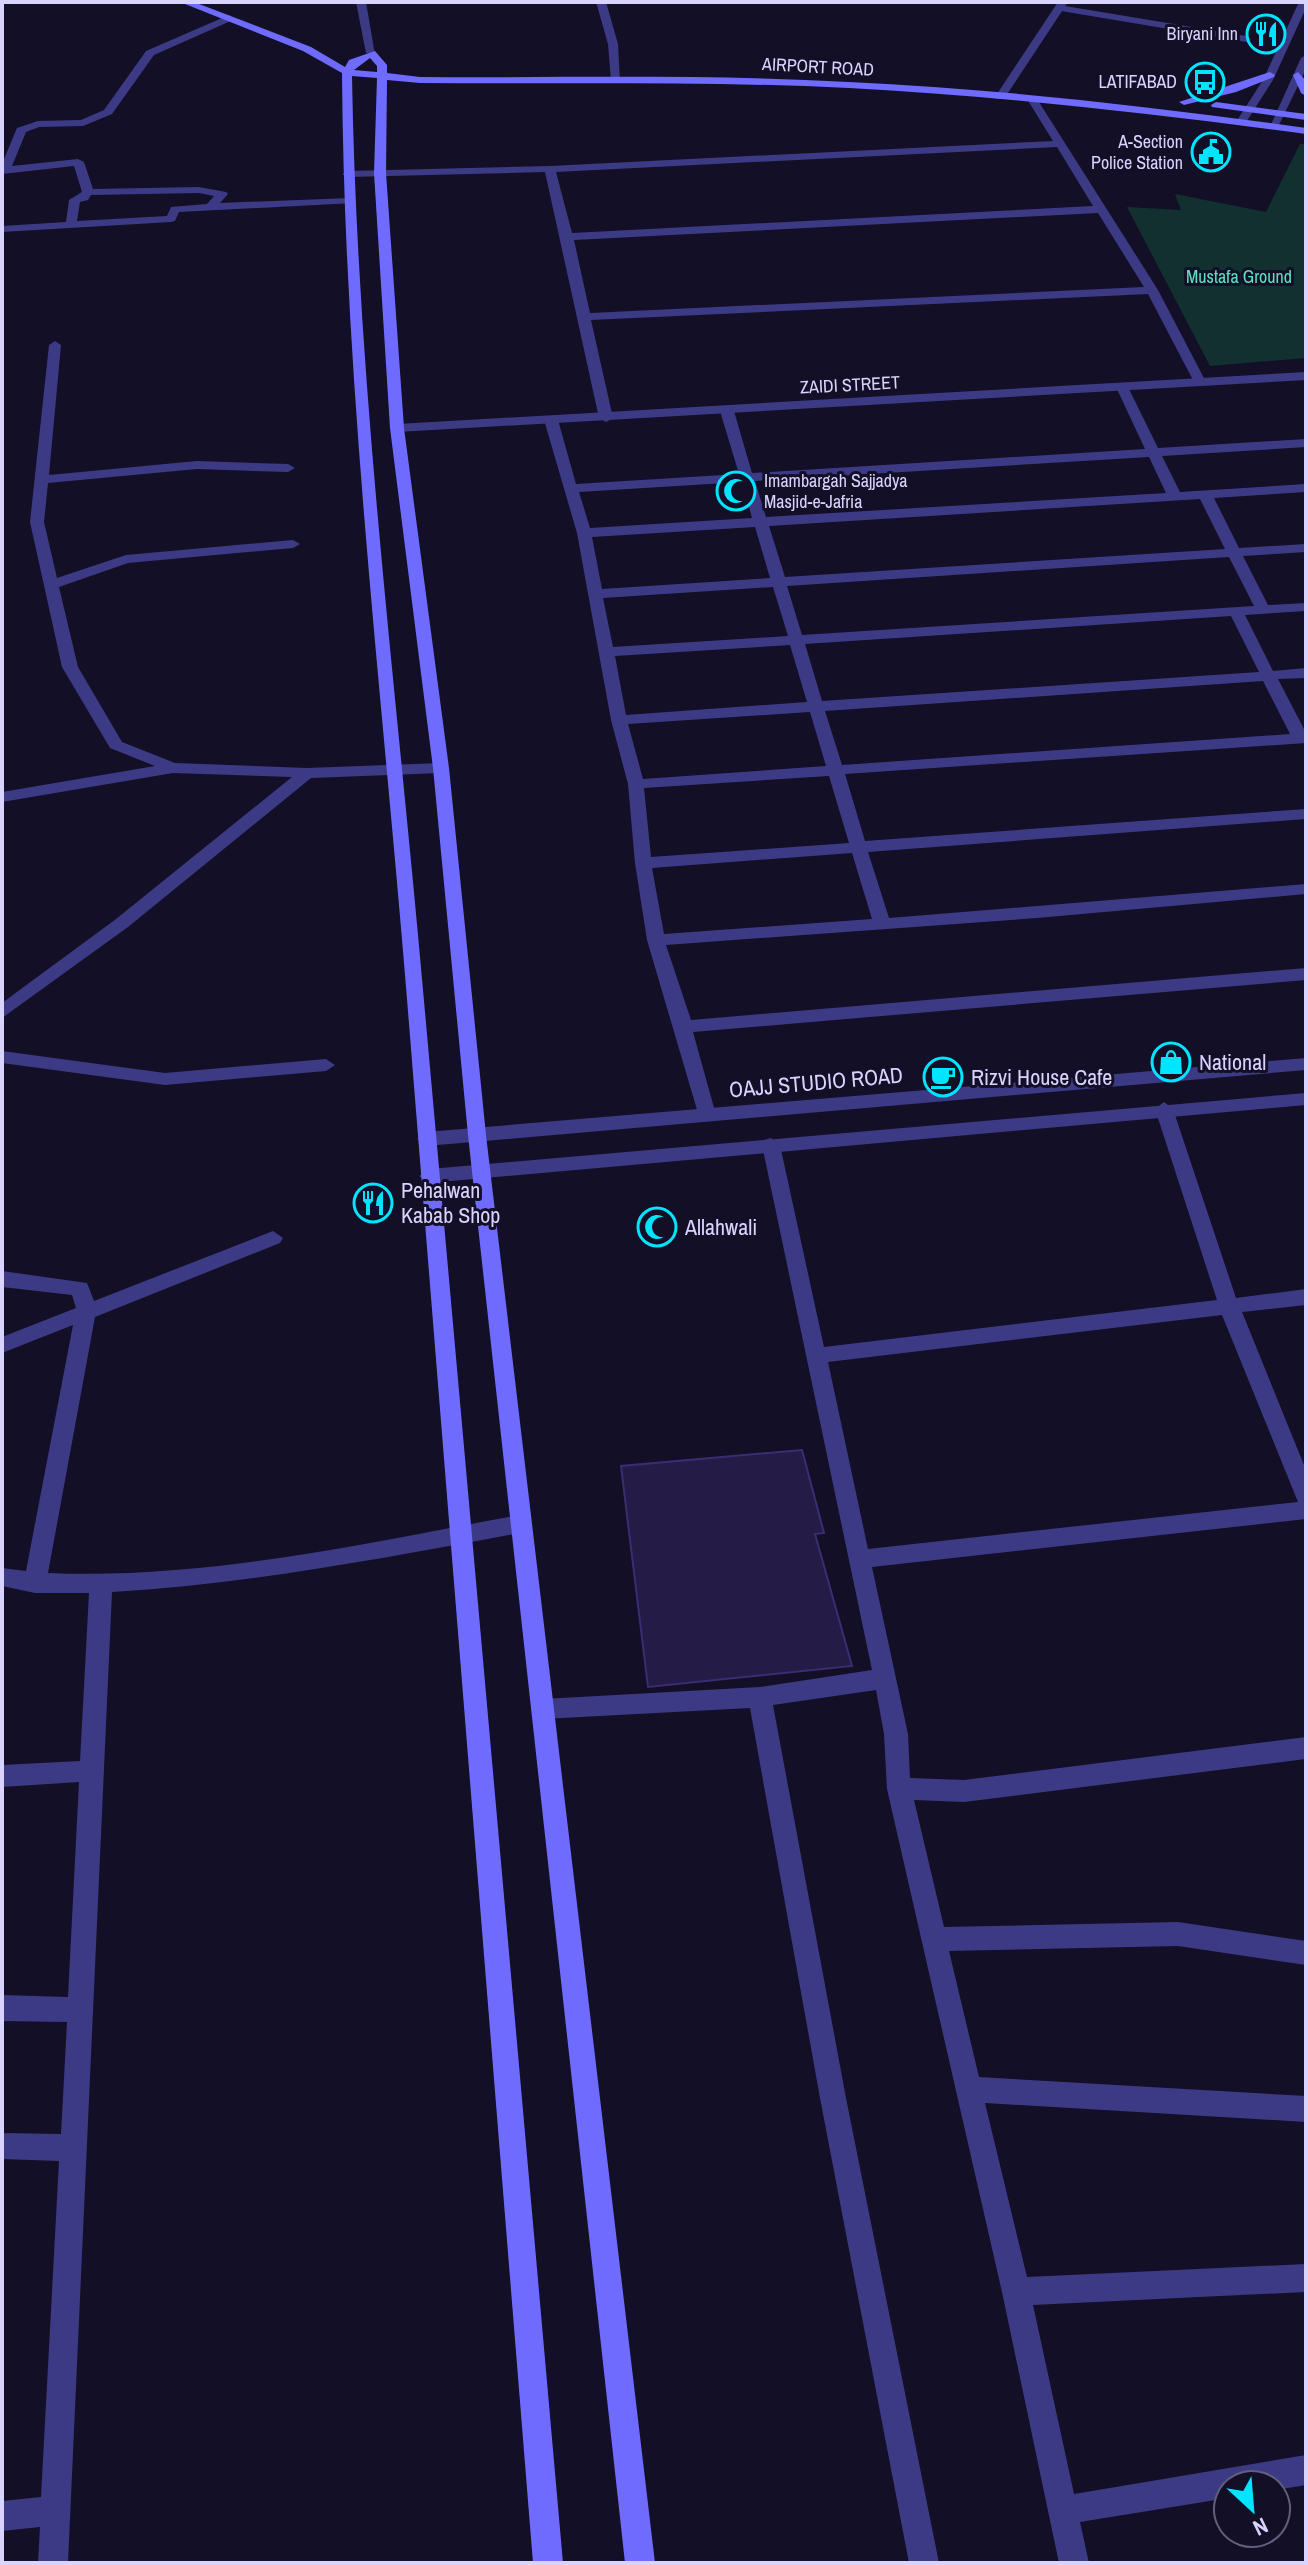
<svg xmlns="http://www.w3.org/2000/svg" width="1308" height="2565" font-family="'Archivo Narrow',sans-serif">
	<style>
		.green { fill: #12302f }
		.building { fill: #241b47; stroke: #3b2d73; stroke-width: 2 }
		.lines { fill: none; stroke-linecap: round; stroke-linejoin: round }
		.minor { fill: #3d3a85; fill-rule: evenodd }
		.tertiary { fill: #3d3a85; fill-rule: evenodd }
		.secondary { fill: #6f6bff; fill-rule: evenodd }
		.labels { text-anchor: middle; stroke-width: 6; stroke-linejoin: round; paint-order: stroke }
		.far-poi-label { font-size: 18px; fill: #d9d4ff; stroke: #130f26; text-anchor: end }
		.far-street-label { font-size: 18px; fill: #d9d4ff; stroke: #130f26 }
		.far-park-label { font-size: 18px; fill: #5fe0c0; stroke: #130f26 }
		.poi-label { font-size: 22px; fill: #d9d4ff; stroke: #130f26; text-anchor: start }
		.street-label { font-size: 22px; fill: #d9d4ff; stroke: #130f26 }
	</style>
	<rect width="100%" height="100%" fill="#130f26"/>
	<path class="green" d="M1300 144H1306V358L1210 366 1127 207 1181 210 1175 194 1266 212Z"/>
	<path class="building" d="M802 1450 824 1533 815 1534 852 1666 648 1687 621 1466Z"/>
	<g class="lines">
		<g class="minor">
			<path d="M1059 5 1282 42 1287 45 1282 48 1055 10Z"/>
			<path d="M229 15 233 20 154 55 112 114 83 126 39 127 26 132 12 166 78 159 84 162 93 189 199 187 226 192 228 194 220 203 350 198 356 201 354 203 179 212 175 221 171 222 2 232V226L66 222 69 200 82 192 74 166 2 174V164L17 128 38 121 81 120 104 110 146 51ZM199 193 214 196 207 204 171 207 167 216 77 221 80 202 88 200 91 195Z"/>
			<path d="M1032 96 1037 99 1158 290 1206 382 1205 385 1194 382 1148 294 591 320 613 418 606 422 599 418 545 172 348 177 342 174 348 171 550 166 1053 141 1027 99ZM1057 147 1093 206 572 233 556 172ZM1098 213 1144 287 590 313 574 240Z"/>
			<path d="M55 341 61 345 49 475 197 461 288 464 295 468 288 472 197 469 48 483 44 522 57 578 126 555 293 540 300 544 293 548 128 563 59 587 78 667 122 742 175 763 307 768 441 763 449 768 441 773 311 778 128 927 2 1018V1003L116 919 292 777 173 773 2 802V792L155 766 110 748 62 667 30 522 49 345Z"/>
			<path d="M1122 383 1128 387 1158 448 1306 439V447L1162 456 1180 492 1306 484V492L1214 498 1239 548 1306 544V552L1243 556 1268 605 1306 603V611L1245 615 1273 671 1306 668V678L1278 679 1306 733V743L845 774 865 841 1306 809V819L868 852 889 918 1306 884V894L1037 918 666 945 691 1020 1306 968V980L693 1032 716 1115 714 1120H700L647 940 635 863 628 784 611 720 577 533 544 420 551 416 558 420 576 484 739 474 720 411 727 407 734 411 752 473 1145 449 1116 387ZM1149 457 1166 493 766 517 755 481ZM742 482 752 518 590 528 579 492ZM1200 499 1225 549 785 577 769 526ZM755 527 770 578 602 589 592 537ZM1229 557 1254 606 802 635 787 586ZM773 587 788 636 613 647 603 598ZM1231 616 1259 672 822 701 805 644ZM790 645 807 702 626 715 615 656ZM1263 681 1290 734 842 765 825 711ZM810 712 826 766 643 779 628 724ZM829 776 849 843 651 857 644 788ZM852 853 872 919 664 934 652 868Z"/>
			<path d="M2 1051 165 1073 326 1059 335 1065 326 1071 165 1085 2 1063Z"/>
			<path d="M1164 1102 1173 1109 1236 1298 1306 1289V1305L1242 1312 1306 1470V1519L872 1567 908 1734 910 1778 964 1780 1306 1737V1759L964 1802 914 1800 944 1927 1178 1922 1306 1941V1965L1178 1946 949 1951 979 2077 1306 2096V2122L985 2103 1027 2277 1306 2264V2292L1033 2305 1074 2494 1306 2455V2485L1276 2490V2485H1228V2498L1080 2522 1089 2563H1059L1002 2292 887 1789 884 1734 876 1690 773 1705 846 2098 939 2563H909L820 2098 750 1708 543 1719 535 1716 531 1709 535 1702 543 1699 760 1687 872 1670 762 1145 764 1140 771 1138 780 1145 824 1347 1217 1300 1155 1109ZM1222 1315 1298 1502 868 1549 828 1362Z"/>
			<path d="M273 1231 283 1238 280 1243 95 1317 48 1573C206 1580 366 1543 520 1515L528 1518 531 1524 528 1530 520 1533C385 1558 249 1584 112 1592L68 2563H38L40 2527 2 2531V2501L41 2497 59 2161 2 2159V2133L61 2134 67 2022 2 2021V1995L68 1997 79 1782 2 1787V1765L80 1761 89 1593H35L2 1586V1568L26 1571 73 1325 2 1353V1337L76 1308 72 1295 2 1287V1271L87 1283 94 1301Z"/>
		</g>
		<g class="tertiary">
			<path d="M356 2H366L375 55 366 53Z"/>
			<path d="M596 2H606L618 44 620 82 611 80 608 44Z"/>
			<path d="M1058 2H1068L1004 99H996L995 97Z"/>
			<path d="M1299 2H1306V8L1273 80 1245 124H1237L1236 122 1263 80Z"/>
			<path d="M1306 55V69L1278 127 1269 129 1301 58Z"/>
			<path d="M1306 372V380L397 432 390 428 397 424Z"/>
			<path d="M1306 1058V1070L426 1146 417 1139 426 1132Z"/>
			<path d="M1306 1093V1105L429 1183 419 1176 429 1169Z"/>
		</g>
		<g class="secondary">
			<path d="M180 2H194L311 47 345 67 349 60 375 51 387 65V73L420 77C563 78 706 74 849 82 1002 89 1154 107 1306 128V134C1154 114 1002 96 849 88 706 81 563 84 420 83L387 80 386 173 404 428 449 768 486 1135 655 2563H625L468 1135 433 768 390 428 374 173 377 78 352 76C357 385 397 693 424 1001 471 1522 517 2042 563 2563H533C491 2042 449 1521 407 999 382 691 344 383 342 73L303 51ZM370 58 377 66V72L354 70Z"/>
			<path d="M1270 72 1275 75 1274 77 1236 92 1184 105 1179 102Z"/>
			<path d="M1298 72 1306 81V96L1301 93 1293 75Z"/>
			<path d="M1216 102 1306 114V120L1212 107 1211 105Z"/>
		</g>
	</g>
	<defs>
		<symbol id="restaurant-ring" viewBox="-11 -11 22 22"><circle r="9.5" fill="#130f26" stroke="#00e5ff" stroke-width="1.5"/><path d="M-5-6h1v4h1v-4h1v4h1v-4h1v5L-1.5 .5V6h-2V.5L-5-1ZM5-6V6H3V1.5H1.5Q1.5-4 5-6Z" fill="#00e5ff"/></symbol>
		<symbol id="bus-ring" viewBox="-11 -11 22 22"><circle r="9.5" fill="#130f26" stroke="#00e5ff" stroke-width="1.5"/><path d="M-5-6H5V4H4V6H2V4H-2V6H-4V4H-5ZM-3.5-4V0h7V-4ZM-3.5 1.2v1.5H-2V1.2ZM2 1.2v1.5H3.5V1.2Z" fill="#00e5ff"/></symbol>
		<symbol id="civic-ring" viewBox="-11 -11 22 22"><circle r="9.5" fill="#130f26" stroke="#00e5ff" stroke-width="1.5"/><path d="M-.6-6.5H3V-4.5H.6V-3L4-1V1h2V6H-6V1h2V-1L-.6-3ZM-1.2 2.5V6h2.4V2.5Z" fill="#00e5ff"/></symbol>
		<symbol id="mosque-ring" viewBox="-11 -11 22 22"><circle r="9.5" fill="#130f26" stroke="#00e5ff" stroke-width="1.5"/><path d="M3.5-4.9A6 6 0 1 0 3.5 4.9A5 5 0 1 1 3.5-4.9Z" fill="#00e5ff"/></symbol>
		<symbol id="shop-ring" viewBox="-11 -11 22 22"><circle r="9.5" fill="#130f26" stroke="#00e5ff" stroke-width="1.5"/><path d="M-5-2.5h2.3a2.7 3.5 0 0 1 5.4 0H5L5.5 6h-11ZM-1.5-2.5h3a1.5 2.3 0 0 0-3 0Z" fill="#00e5ff"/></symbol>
		<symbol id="cafe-ring" viewBox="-11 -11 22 22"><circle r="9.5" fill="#130f26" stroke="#00e5ff" stroke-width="1.5"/><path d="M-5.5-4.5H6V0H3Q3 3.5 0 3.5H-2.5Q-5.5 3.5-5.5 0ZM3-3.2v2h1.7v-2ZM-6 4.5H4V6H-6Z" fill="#00e5ff"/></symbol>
	</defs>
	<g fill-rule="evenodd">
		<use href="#restaurant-ring" x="1244" y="12" width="44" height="44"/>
		<use href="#bus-ring" x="1183" y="60" width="44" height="44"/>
		<use href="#civic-ring" x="1189" y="130" width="44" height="44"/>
		<use href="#mosque-ring" x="714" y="469" width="44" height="44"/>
		<use href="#shop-ring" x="1149" y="1040" width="44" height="44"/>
		<use href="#cafe-ring" x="921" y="1055" width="44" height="44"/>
		<use href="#restaurant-ring" x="351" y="1181" width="44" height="44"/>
		<use href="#mosque-ring" x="635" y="1205" width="44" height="44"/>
	</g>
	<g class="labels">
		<g class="far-poi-label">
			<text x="1238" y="40">Biryani Inn</text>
			<text x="1177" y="88">LATIFABAD</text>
			<text x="1183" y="148">A-Section<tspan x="1183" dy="21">Police Station</tspan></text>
			<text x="764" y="487" text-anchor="start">Imambargah Sajjadya<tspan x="764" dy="21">Masjid-e-Jafria</tspan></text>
		</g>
		<g class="far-street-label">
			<text transform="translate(818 67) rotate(3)" y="6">AIRPORT ROAD</text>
			<text transform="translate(850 385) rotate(-3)" y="6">ZAIDI STREET</text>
		</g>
		<g class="far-park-label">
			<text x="1239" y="283">Mustafa Ground</text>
		</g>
		<g class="poi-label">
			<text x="1199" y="1070">National</text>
			<text x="971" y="1085">Rizvi House Cafe</text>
			<text x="401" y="1198">Pehalwan<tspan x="401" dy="25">Kabab Shop</tspan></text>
			<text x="685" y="1235">Allahwali</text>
		</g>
		<g class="street-label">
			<text transform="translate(816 1082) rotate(-5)" y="8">OAJJ STUDIO ROAD</text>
		</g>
	</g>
	<rect width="1308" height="2565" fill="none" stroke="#d9d4ff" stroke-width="8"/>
	<g transform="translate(1252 2509) rotate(154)"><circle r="38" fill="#130f26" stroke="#625e7d" stroke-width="2"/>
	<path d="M0-6L14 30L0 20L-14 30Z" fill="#00e5ff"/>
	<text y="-12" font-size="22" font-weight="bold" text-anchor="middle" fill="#d9d4ff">N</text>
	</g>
</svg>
